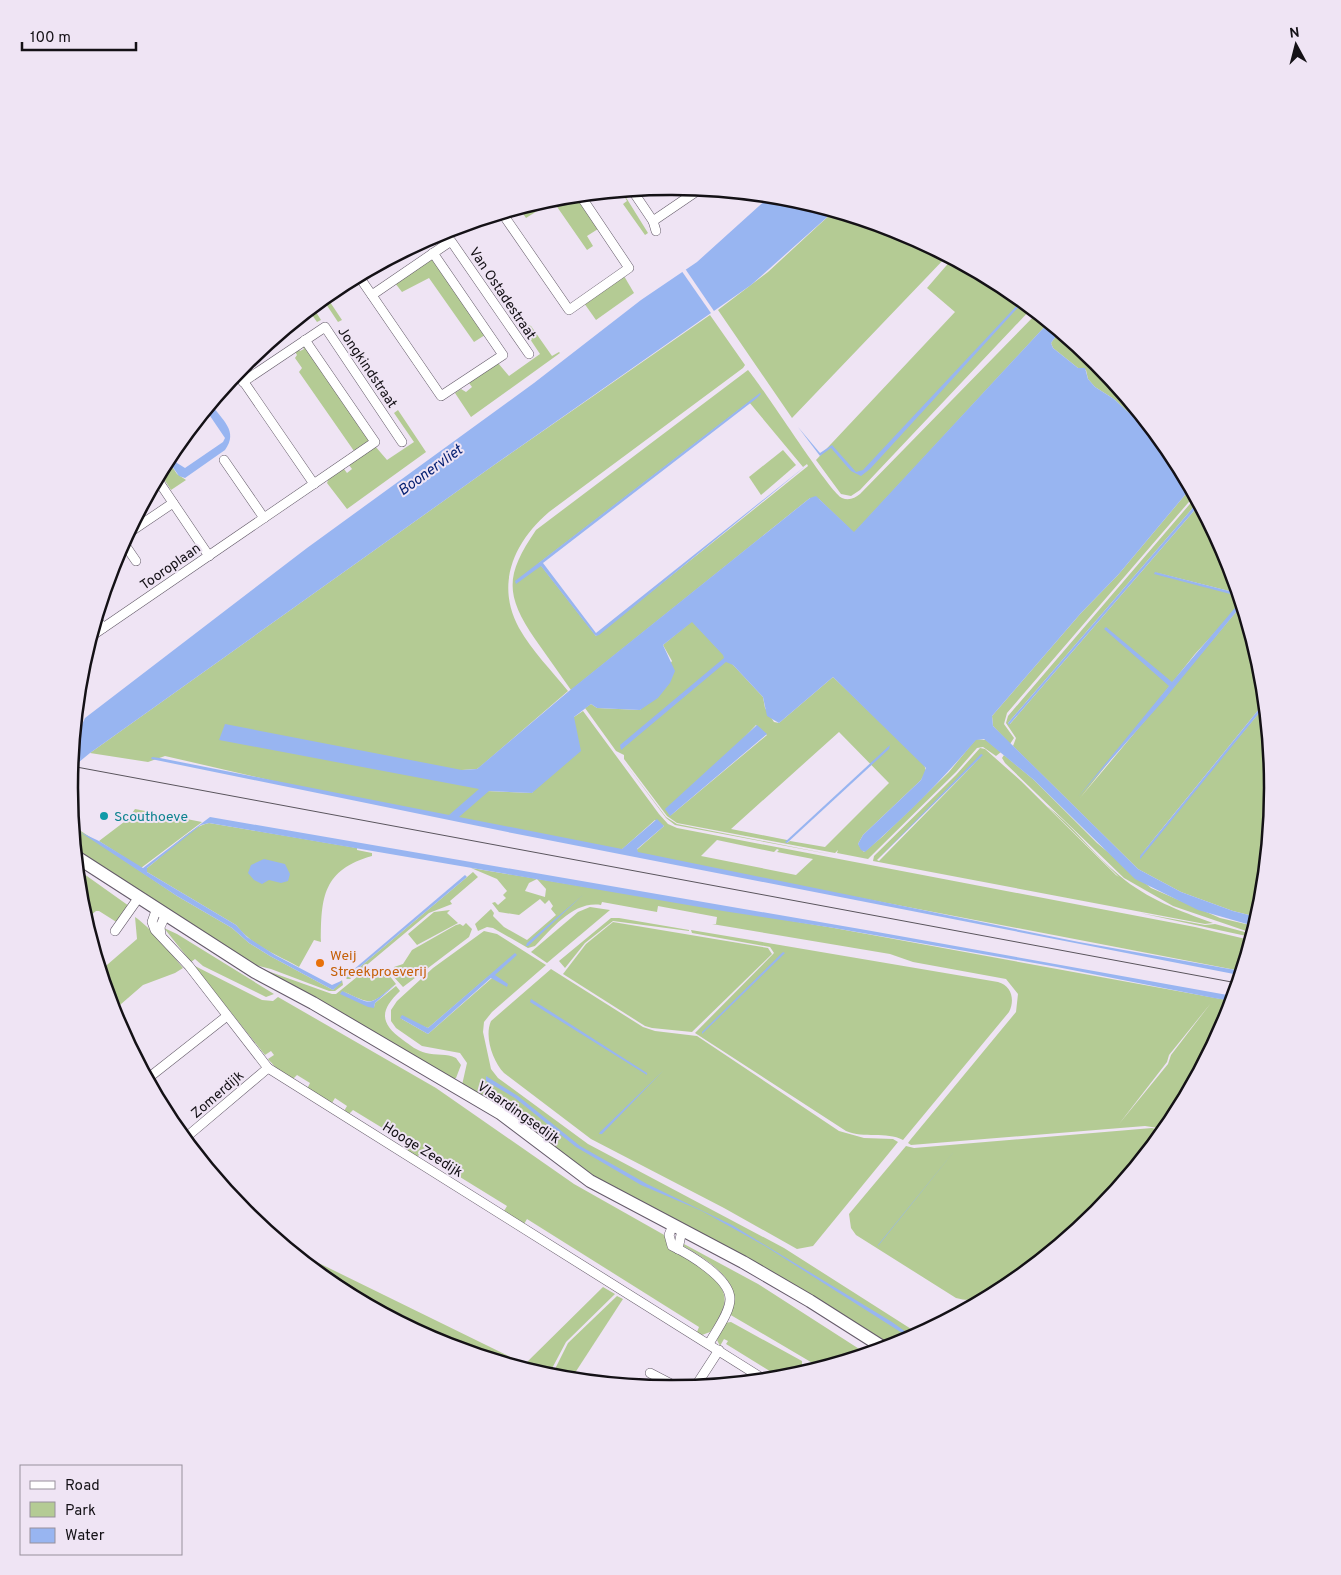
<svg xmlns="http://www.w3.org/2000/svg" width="1341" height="1575" font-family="Overpass,sans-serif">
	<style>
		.green { fill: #b4cb94; fill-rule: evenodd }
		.water { fill: #98b5f1 }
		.pier { fill: #efe4f4 }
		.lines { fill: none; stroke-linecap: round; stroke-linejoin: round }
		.street-casing { stroke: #645b69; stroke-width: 10 }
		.secondary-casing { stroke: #645b69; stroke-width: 14 }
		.street { stroke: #fff; stroke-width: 9 }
		.secondary { stroke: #fff; stroke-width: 12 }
		.tram { stroke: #5a555d; stroke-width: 1 }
		.culture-dot { fill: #0f9aa8; stroke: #efe4f4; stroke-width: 2 }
		.food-dot { fill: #e8710a; stroke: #efe4f4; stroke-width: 2 }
		.labels { text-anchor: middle; stroke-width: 4; stroke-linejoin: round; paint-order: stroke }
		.street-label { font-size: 14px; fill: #141116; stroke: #efe4f4 }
		.culture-label { font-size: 14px; fill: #0d838f; stroke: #efe4f4; text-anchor: start }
		.food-label { font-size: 14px; fill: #c56008; stroke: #efe4f4; text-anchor: start }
		.water-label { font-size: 15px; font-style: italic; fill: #021d70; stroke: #efe4f4 }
		.rim { fill: none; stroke: #141116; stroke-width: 2.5 }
	</style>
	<rect width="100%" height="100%" fill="#efe4f4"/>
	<g class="green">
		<path d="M621 191H622L648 233 645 235 623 204 627 201Z"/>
		<path d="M577 195 598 229 587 236 593 246 587 250 553 201 526 218 519 208 553 197Z"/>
		<path d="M834 211 901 232 947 256 792 418 718 310 768 272Z"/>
		<path d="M432 257 485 335 474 342 429 278 402 292 395 283Z"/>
		<path d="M952 259 1005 287 1031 309 860 490 851 496 841 494 816 460 955 312 927 288Z"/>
		<path d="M624 276 634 293 596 320 584 303Z"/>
		<path d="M326 296 342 320 338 322 326 304 316 312 321 320 317 322 310 312 284 330Z"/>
		<path d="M1037 313 1048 323 854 533 819 499 810 498 571 690C559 673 547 656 535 639 504 594 506 574 536 530L748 370C765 390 830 493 842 498 849 501 855 498 860 494ZM749 402 803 467 807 464 808 466 596 636 539 563Z"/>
		<path d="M710 315 745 365 743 368 549 512C514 542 495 584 519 628 532 651 552 671 568 691L481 766 477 769 462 770 486 791 532 793 574 717 583 711 659 814 668 824 677 828 1195 927 1250 940 1241 971 632 854 664 826 655 820 620 851 326 793 165 756 148 762 90 753 494 465ZM717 840 774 852 777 849 779 850 777 852 813 859 796 875 701 856Z"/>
		<path d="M518 321 531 326 552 356 559 352 560 353 471 417 455 393 461 389 466 392 472 387 469 383 498 363 509 376 540 354Z"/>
		<path d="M1059 332 1096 362 1102 378 1129 402 1165 447 1114 399 1095 387 1088 379 1086 370 1078 368 1053 348 1051 343Z"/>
		<path d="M302 346 306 347 370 441 354 451 299 372 302 368 295 358 297 355 294 350 298 348 300 351 304 349Z"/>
		<path d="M398 410 426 452 347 509 327 483 329 478 344 469 347 473 352 469 349 465 375 446 387 460 414 442 394 413Z"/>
		<path d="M783 450 796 465 761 495 749 477Z"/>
		<path d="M167 459 177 474 186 480 171 490 160 473Z"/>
		<path d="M1190 489 1194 496 1007 713 1004 724 1014 738 1010 744 993 726 992 716 1081 613 1118 575Z"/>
		<path d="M1195 498 1197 503 1008 723 1010 724 1199 505 1227 557 1237 593 1154 572 1238 595 1241 604 1195 654 1080 798 1241 606 1261 670 1264 703 1139 857 1264 707 1272 788 1261 905 1257 917 1233 911 1181 892 1138 869 1013 746 1016 738 1006 723 1008 716Z"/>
		<path d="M692 621 763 697 765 708 774 722 779 723 833 677 924 764 926 771 921 780 863 835 858 844 864 852 882 837 949 772 976 739 986 740 1001 752 996 756 983 747 977 748 956 772 868 859 837 853 838 850 835 853 677 823 667 816 624 759V755L616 751 585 708 591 704 597 708 640 710 672 661 663 645ZM756 725 767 735 670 816ZM839 732 889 783 825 847 790 841 787 843V840L731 829Z"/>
		<path d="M980 748 985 749 1021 781 1116 875 1119 877 1047 806C1074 827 1094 855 1120 876 1147 899 1180 911 1213 923L1205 924 873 861 874 856 956 775ZM981 757 879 861 877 860Z"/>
		<path d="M1004 755 1034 780 1097 843 1151 888 1220 918 1254 926 1252 933 1173 906 1124 878 1005 763 1002 758Z"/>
		<path d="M622 759 666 817 677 824 834 855 675 825 666 818Z"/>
		<path d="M135 809 202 822 141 868 99 841 128 819Z"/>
		<path d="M209 823 357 848V850L372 853V856C323 870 321 897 321 942L314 940 299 967C278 955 252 946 236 925L147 872V868C164 856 189 827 209 823Z"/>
		<path d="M78 829 177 896 232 928 249 943 270 956 333 990 342 980 343 985 335 991H329L271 969 247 963 75 851 73 835Z"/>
		<path d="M471 868 834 928 1232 1001 1226 1018 1165 1129 1145 1126 911 1145 908 1143 911 1139 1016 1012 1018 994 1006 979 913 962 890 954 712 924H716L717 917 658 906 657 912 602 902 601 905C573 901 553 928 535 946L528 948 493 928 487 927 478 931 475 924 491 909 494 913 493 916 504 927 527 940 556 915 551 909 553 906 549 900 545 904 540 899 519 915 499 912 492 903 495 902 498 905 506 898 503 895 507 891 497 879ZM537 879 546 889 545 897 525 891 529 883ZM1211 1003 1171 1055 1168 1064 1119 1124 1167 1062 1169 1055Z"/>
		<path d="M77 869 129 906 118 923 99 911H96L85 920 80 905Z"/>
		<path d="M473 872 478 877 450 901 452 904 429 913 350 979H347L345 977H348Z"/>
		<path d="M590 907 610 910 547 963 531 952 578 912Z"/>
		<path d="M450 910 447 913 458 923 417 945 408 934 434 912Z"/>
		<path d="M1140 913 1205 925 1215 924 1252 934 1251 937Z"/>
		<path d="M135 917C150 927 171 953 183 968L175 973 143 985 113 1011 100 971 137 939Z"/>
		<path d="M611 918H619L689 930V931L613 921 585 943 565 968 559 961Z"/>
		<path d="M613 922 768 948 772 954 692 1032 652 1028 645 1026 563 974 586 944Z"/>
		<path d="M466 923 472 929 469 937 403 987 393 976 394 967 403 964 412 950 456 925 460 924 463 926Z"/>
		<path d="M164 928 177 934 274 994 266 997 203 966 195 959 191 962Z"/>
		<path d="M691 930 998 982C1012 986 1015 1000 1009 1012L903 1140C886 1131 864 1139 846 1131L695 1033 774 953 770 947 692 933Z"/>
		<path d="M484 931 497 934 546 965 492 1012 484 1022 483 1032 491 1069 498 1078 588 1144 784 1248 919 1334 888 1347 588 1173 462 1085 467 1063 460 1053 422 1046 396 1028 391 1021V1010L397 1001 433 968ZM490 975 492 978 428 1034 400 1018 428 1028Z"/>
		<path d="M193 965 262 1000 273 1001 278 997 436 1088 574 1184 666 1236 668 1248C687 1259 734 1280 723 1308 720 1317 715 1325 710 1332L702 1335 697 1332 699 1327 527 1219 524 1224 504 1211 507 1206 421 1153 417 1157 404 1148 407 1143 353 1110 349 1114 344 1111 347 1106 335 1098 332 1103 307 1089 310 1083 297 1075 293 1079 277 1069 268 1059 274 1055 271 1051 265 1055Z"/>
		<path d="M368 968 377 977 388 968 391 973 389 975 396 984C370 1005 374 1006 343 991L374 1007 375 1003 396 986 400 991C380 1010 379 1023 403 1040 410 1045 417 1051 426 1053 436 1056 447 1053 456 1058L461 1065 456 1078 454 1079 262 969 332 994H336Z"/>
		<path d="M551 969 643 1027 655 1031 697 1036 839 1131 864 1138 893 1139 898 1142 813 1246 797 1249 724 1208 591 1139 504 1073C493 1061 484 1037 491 1021Z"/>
		<path d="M1152 1128 1163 1131 1096 1213 1005 1288C988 1297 974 1303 956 1298L856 1235 851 1228 849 1214 906 1146 914 1148Z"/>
		<path d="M684 1244 758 1284 867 1354 821 1368 729 1314C731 1309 734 1304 734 1299 734 1275 701 1256 683 1246Z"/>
		<path d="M288 1248 525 1364 603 1287 615 1294 566 1342 548 1376 493 1360 316 1272Z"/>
		<path d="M617 1296 623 1299 571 1379 551 1377 568 1343Z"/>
		<path d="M731 1322 802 1361V1369L807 1372 781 1378 726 1344 728 1341 724 1339 720 1346 717 1340 724 1323Z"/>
	</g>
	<g class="water">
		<path d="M770 196 788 197 834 211 751 285 494 465 90 753 79 762 70 778 74 735 79 731 85 718 307 548 534 383 641 300 697 262Z"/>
		<path d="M1021 301 1023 302 870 469 861 476 851 471 831 448 820 456 798 427 820 453 832 445 856 472 863 470Z"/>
		<path d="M1048 323 1059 332 1051 343 1053 348 1078 368H1085L1088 379 1095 387 1114 399 1166 447 1190 489 1118 575 1081 613 992 716 993 726 1138 869 1181 892 1233 911 1257 917 1254 926 1198 910 1135 879 1034 780 984 739 976 740C942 780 905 817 865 852L861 850 858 844 863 835 921 780 926 768 833 677 779 723 767 716 763 697 733 665 726 662 621 750 620 745 724 658 723 655 692 622 663 645 675 671 670 683 658 698 640 710 597 708 591 704 574 717 581 751 532 793 489 791 459 817 622 849 657 819 664 826 637 849 638 852 1079 942 1241 971 1239 975 512 833 151 759 152 757 160 758 449 815 479 789 219 740 225 724 462 770 477 769 569 691 810 498 816 496 854 532Z"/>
		<path d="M760 393 761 394 757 398 543 563 596 633 808 464 599 635 596 636 594 634 541 566 516 584 515 581Z"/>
		<path d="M211 404C222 420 239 431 225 450L185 478 179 476 167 459 170 453 177 463 185 468 223 442 225 438 206 410Z"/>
		<path d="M1197 503 1199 505 1009 725 1008 723Z"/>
		<path d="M1155 572 1237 593 1238 596 1154 574Z"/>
		<path d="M1240 602 1241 606 1163 701 1078 797 1169 686 1104 629 1106 627 1172 682Z"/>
		<path d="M1264 703V707L1140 859V856Z"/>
		<path d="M757 725 767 734 670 816 665 809Z"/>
		<path d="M890 745 889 749 787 843 785 842Z"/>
		<path d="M981 754 983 755 877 860Z"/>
		<path d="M210 817 866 930 1233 996 1232 1001 1214 998 1057 967 834 928 723 911 209 823 201 825 147 868V872L236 925 247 937 275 955 332 985 341 981 342 982 333 990 270 956 249 943 232 928 177 896 80 832 99 841 143 868Z"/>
		<path d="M264 859 285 864 290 874 288 881 281 883 269 880 262 884 254 880 248 873 251 865Z"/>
		<path d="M465 875 467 877 348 977 346 976Z"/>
		<path d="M583 895 528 946H526L527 943Z"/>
		<path d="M783 952 785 953 702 1034V1032Z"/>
		<path d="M515 953 517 955 495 975 508 984 507 987 491 978 428 1034 400 1018 402 1015 428 1028Z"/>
		<path d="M395 985 375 1003 374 1008 368 1007 340 994 342 991C375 1006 367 1006 395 985Z"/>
		<path d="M531 999 647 1073V1075L530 1002Z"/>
		<path d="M663 1071 602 1134H599L600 1132Z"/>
		<path d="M486 1076 518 1096 580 1146 647 1184 732 1225 892 1322 913 1337 910 1338 765 1246 702 1211 641 1185 576 1147 515 1098 486 1081Z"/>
		<path d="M956 1149 878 1246V1245Z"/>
	</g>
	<path class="pier" d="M684 267 716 314 713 316 681 270Z"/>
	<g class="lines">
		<defs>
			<g id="street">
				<path d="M632 190 653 221 656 231"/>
				<path d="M502 213 569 310 629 268 580 195"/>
				<path d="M653 221 700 189"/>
				<path d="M358 275 441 396 503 355 433 253"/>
				<path d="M372 295 451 241 529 354"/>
				<path d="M237 372 314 484"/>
				<path d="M243 382 325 327 402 442"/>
				<path d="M224 460 264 518"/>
				<path d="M157 479 209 556"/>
				<path d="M127 534 173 503"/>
				<path d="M123 542 136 561"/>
				<path d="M96 618 103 628"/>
				<path d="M90 637 375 442 305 340"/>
				<path d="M157 908 152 922 155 930 189 966 268 1068 765 1380"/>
				<path d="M115 931 139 897"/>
				<path d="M161 935 160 927 166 914"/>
				<path d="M147 1079 227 1016"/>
				<path d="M184 1139 268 1068"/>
				<path d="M673 1225 669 1235 672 1246C689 1254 730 1278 730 1299 730 1313 715 1332 709 1344"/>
				<path d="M678 1249 682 1230"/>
				<path d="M650 1373 679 1388"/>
				<path d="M695 1387 719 1350"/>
			</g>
			<path id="secondary" d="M75 856 255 972 313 1003 500 1113 590 1181 743 1262 810 1301 884 1348"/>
		</defs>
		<use href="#street" class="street-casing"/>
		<use href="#secondary" class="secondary-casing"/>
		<use href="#street" class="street"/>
		<use href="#secondary" class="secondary"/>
		<path class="tram" d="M71 766 1237 983"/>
	</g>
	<circle class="culture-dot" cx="104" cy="816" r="5"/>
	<circle class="food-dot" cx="320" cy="963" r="5"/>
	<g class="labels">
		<g class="street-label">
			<text transform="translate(503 293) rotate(56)" y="5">Van Ostadestraat</text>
			<text transform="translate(368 367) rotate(56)" y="5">Jongkindstraat</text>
			<text transform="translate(170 566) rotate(-35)" y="5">Tooroplaan</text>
			<text transform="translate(217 1094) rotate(-41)" y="5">Zomerdijk</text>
			<text transform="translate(519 1112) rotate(35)" y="5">Vlaardingsedijk</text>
			<text transform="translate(423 1149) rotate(32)" y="5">Hooge Zeedijk</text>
		</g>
		<g class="culture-label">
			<text x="114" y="821">Scouthoeve</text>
		</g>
		<g class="food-label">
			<text x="330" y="960">Weij<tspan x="330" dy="16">Streekproeverij</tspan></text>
		</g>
		<g class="water-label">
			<text transform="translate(430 470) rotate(-36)" y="5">Boonervliet</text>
		</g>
	</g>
	<path d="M0 0H1341V1575H0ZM670 195H672A592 592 0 0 1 1264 787V788A592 592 0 0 1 672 1380H670A592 592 0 0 1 78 788V787A592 592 0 0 1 670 195Z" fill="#efe4f4" fill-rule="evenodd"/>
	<path class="rim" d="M670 195H672A592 592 0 0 1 1264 787V788A592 592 0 0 1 672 1380H670A592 592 0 0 1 78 788V787A592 592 0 0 1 670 195Z"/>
	<rect x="20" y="1465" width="162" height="90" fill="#efe4f4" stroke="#97909b"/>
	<rect x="30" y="1481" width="25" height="8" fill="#ffffff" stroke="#97909b"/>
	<text x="65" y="1490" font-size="15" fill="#141116">Road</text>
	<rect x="30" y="1502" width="25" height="15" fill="#b4cb94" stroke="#97909b"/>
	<text x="65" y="1515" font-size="15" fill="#141116">Park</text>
	<rect x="30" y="1528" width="25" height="15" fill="#98b5f1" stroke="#97909b"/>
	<text x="65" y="1540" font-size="15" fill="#141116">Water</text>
	<g transform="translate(1296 45) rotate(353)" stroke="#efe4f4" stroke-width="4" paint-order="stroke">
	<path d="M0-4L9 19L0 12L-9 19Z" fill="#141116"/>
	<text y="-8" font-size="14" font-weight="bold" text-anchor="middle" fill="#141116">N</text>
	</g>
	<path d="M22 42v8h114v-8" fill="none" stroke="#141116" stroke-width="2.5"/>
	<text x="30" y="42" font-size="15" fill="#141116" stroke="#efe4f4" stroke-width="4" paint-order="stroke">100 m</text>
</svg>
